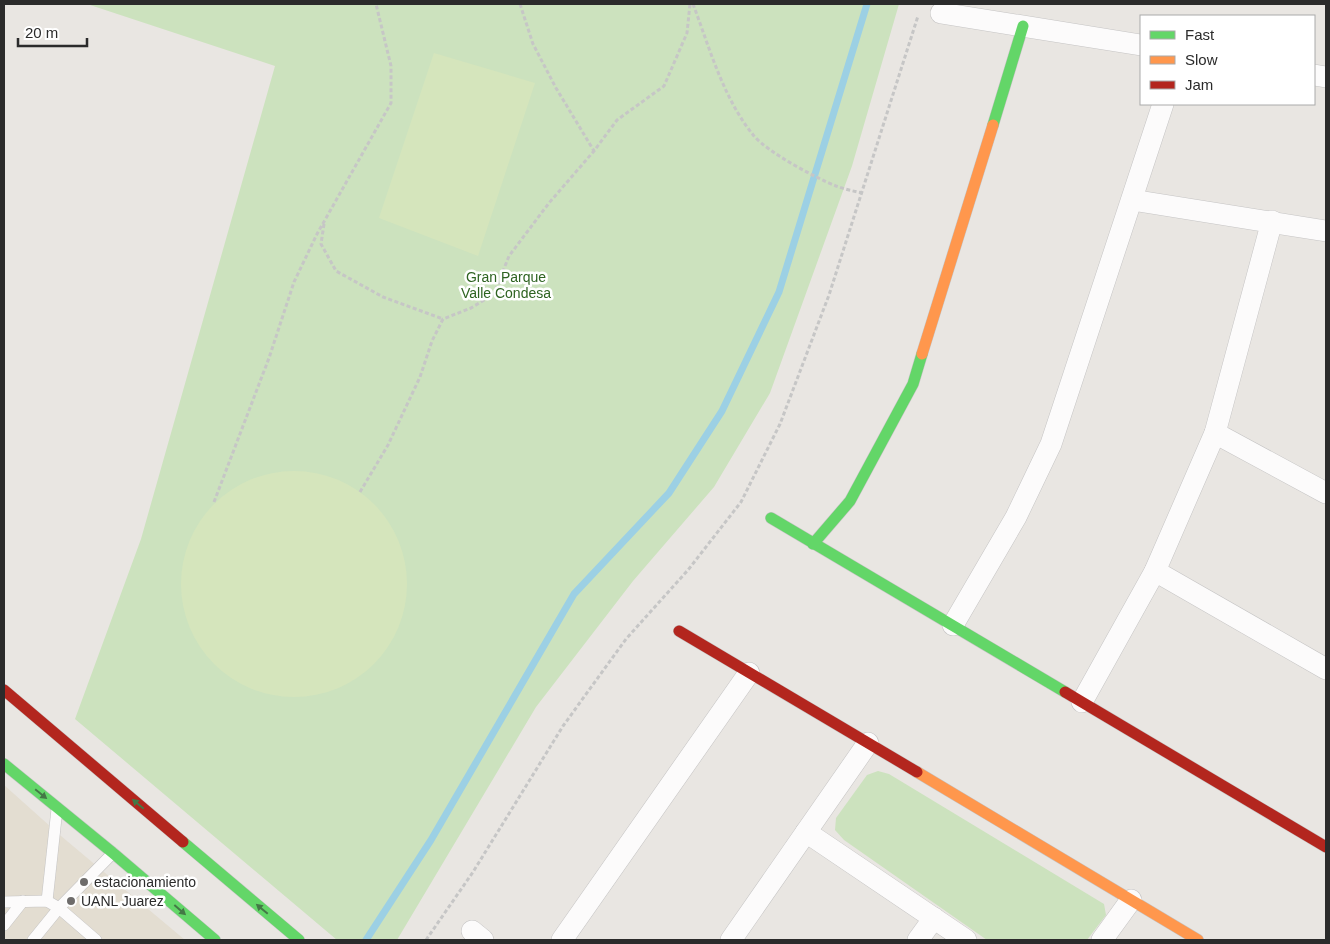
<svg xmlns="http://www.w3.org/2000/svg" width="1330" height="944" font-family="Helvetica,sans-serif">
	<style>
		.education { fill: #e3ddd1 }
		.green { fill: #cce2be }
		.pitch { fill: #d5e5bc }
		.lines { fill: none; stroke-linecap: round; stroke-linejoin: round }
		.stream { stroke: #9cd0e4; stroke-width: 7 }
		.lane-casing { stroke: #c5c4c4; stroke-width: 12 }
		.street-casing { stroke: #c5c4c4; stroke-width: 22 }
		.fast-casing { stroke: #c5c4c4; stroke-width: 12 }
		.slow-casing { stroke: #c5c4c4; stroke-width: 12 }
		.jam-casing { stroke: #c5c4c4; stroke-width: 12 }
		.path { stroke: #c6c6c6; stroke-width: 3; stroke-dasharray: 4 2.5; stroke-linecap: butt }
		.lane { stroke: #fcfbfb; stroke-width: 11 }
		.street { stroke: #fcfbfb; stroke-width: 21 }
		.fast { stroke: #63d668; stroke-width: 11 }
		.slow { stroke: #ff974d; stroke-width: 11 }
		.jam { stroke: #b3261e; stroke-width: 11 }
		.oneway { fill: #447846 }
		.poi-dot { fill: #6e6c6b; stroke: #fff; stroke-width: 2 }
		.labels { text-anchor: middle; stroke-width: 5; stroke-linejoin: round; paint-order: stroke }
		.park-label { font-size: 14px; fill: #2e6321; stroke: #fff }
		.poi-label { font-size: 14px; fill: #2b2b2b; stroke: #fff; text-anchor: start }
	</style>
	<rect width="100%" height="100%" fill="#e9e6e2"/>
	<path class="education" d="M4 785 61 836 185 940H4Z"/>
	<g class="green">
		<path d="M87 4H899L852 166 770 393 714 487 633 581 536 707 397 940H337L75 719 141 539 275 66Z"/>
		<path d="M878 771 889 774 1104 904 1106 915 1087 940H987L844 840 835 830 836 818 867 775Z"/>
	</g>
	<g class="pitch">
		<path d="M434 53 535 83 478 256 379 218Z"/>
		<circle cx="294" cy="584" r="113"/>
	</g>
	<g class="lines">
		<path class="stream" d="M366 940 431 840 574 594 669 493 722 411 779 292 867 4"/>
		<defs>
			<g id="lane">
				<path d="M47 901 57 809"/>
				<path d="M4 902 47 901 59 908 96 940"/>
				<path d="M4 925 23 901"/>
				<path d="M33 940 59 908 113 853"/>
			</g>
			<g id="street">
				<path d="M941 13 1141 45"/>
				<path d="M1314 75 1326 77"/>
				<path d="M1132 200 1326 231"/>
				<path d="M1215 433 1326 493"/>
				<path d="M1155 571 1326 669"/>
				<path d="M953 625 1016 517 1051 444 1163 104"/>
				<path d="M1082 702 1155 571 1215 433 1272 221"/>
				<path d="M806 832 966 940"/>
				<path d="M472 931 483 940"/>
				<path d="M562 940 749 673"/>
				<path d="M731 940 868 743"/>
				<path d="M918 940 934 918"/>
				<path d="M1102 940 1131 900"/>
			</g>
			<g id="fast">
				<path d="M993 125 1023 26"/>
				<path d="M771 518 1065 692"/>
				<path d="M813 544 850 501 913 384 922 354"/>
				<path d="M4 764 113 853 215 940"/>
				<path d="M183 842 299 940"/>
			</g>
			<g id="slow">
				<path d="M922 354 993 125"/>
				<path d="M917 772 1198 940"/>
			</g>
			<g id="jam">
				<path d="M679 631 917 772"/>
				<path d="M4 690 183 842"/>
				<path d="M1065 692 1326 847"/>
			</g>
		</defs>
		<use href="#lane" class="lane-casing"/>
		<use href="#street" class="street-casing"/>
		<use href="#fast" class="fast-casing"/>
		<use href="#slow" class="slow-casing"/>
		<use href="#jam" class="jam-casing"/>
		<g class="path">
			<path d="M520 4 533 44 556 88 594 151"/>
			<path d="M693 4C710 49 723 98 754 136 769 153 814 177 836 186 844 189 853 191 862 193"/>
			<path d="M324 224 321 244 336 271 383 297 443 319"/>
			<path d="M360 492 388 445 420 377 432 341 443 319 471 308 494 294 509 256 549 203 594 151 617 120 664 86 687 33 690 4"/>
			<path d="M214 502 269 358 294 282 317 234 391 103V66L376 4"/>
			<path d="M426 940 473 872 563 726 626 639 688 570 741 502 780 424 829 295 918 16"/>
		</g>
		<use href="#lane" class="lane"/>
		<use href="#street" class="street"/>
		<use href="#fast" class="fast"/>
		<use href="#slow" class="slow"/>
		<use href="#jam" class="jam"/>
	</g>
	<defs><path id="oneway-solid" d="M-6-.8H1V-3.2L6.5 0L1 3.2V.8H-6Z" transform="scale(1.25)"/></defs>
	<g class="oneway">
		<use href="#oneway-solid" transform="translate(41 794) rotate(39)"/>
		<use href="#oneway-solid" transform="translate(138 804) rotate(-140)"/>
		<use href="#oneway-solid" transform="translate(262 909) rotate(-140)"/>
		<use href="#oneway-solid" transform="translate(180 910) rotate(41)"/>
	</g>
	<g class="poi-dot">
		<circle cx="84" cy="882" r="5"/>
		<circle cx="71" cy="901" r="5"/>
	</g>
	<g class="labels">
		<g class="park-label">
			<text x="506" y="282">Gran Parque<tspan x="506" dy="16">Valle Condesa</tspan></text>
		</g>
		<g class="poi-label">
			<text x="94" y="887">estacionamiento</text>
			<text x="81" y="906">UANL Juarez</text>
		</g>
	</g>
	<rect width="1330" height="944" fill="none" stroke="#2b2b2b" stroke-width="10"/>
	<rect x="1140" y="15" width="175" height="90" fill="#ffffff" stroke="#aaaaaa"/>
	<rect x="1150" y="31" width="25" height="8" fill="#63d668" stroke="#aaaaaa"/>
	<text x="1185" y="40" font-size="15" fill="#2b2b2b">Fast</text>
	<rect x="1150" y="56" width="25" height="8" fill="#ff974d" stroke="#aaaaaa"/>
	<text x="1185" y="65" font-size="15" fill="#2b2b2b">Slow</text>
	<rect x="1150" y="81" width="25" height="8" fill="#b3261e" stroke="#aaaaaa"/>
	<text x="1185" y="90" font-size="15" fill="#2b2b2b">Jam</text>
	<path d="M18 38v8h69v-8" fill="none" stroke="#2b2b2b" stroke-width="2.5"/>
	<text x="25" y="38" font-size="15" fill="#2b2b2b" stroke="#ffffff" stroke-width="4" paint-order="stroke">20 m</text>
</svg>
